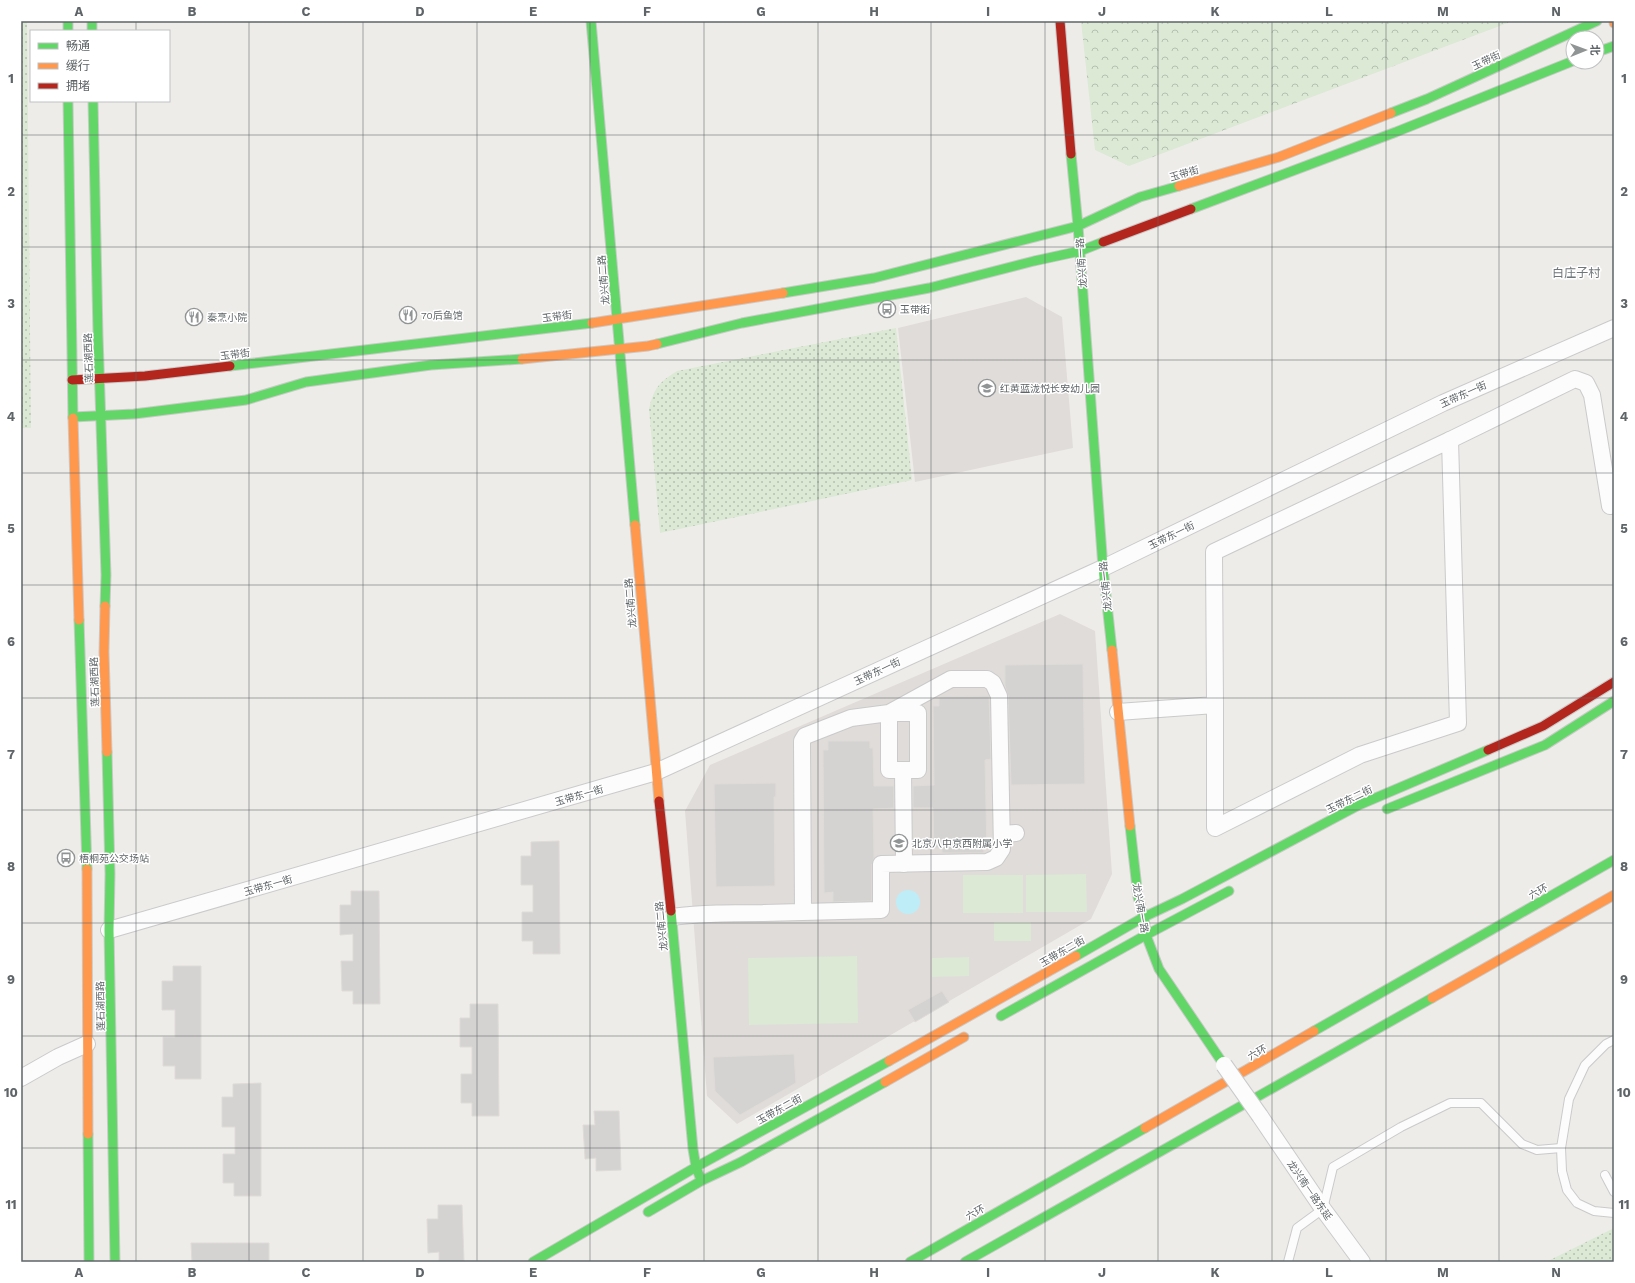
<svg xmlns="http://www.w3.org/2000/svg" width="1635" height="1283" font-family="'Work Sans','Noto Sans SC',sans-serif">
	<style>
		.education { fill: #e0dcd9 }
		.green { fill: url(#green-dots) }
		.forest { fill: url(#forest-crowns) }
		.pitch { fill: #dbe9d5 }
		.water { fill: #beedf7 }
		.building { fill: #d5d3d2; stroke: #dedbd8 }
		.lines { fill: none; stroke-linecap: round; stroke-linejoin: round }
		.lane-casing { stroke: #cacaca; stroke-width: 10 }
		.street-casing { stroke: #cacaca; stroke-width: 18 }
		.fast-casing { stroke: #cacac9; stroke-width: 11 }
		.slow-casing { stroke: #cacac9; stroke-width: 11 }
		.jam-casing { stroke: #cacac9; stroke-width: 11 }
		.lane { stroke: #fcfcfc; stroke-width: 8 }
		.street { stroke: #fcfcfc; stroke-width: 16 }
		.fast { stroke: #63d668; stroke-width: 9 }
		.slow { stroke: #ff974d; stroke-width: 9 }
		.jam { stroke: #b3261e; stroke-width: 9 }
		.street-bridge-casing { stroke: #cacaca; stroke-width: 18; stroke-linecap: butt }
		.street-bridge { stroke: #fcfcfc; stroke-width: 16 }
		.grid { fill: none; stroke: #5e6467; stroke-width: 1; stroke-opacity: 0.55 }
		.labels { text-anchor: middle; stroke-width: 3; stroke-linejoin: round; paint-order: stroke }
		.street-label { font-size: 10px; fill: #5e6467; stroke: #fff }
		.poi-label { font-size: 10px; fill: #5e6467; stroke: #fff; text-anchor: start }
		.quarter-label { font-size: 12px; fill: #6f7679; stroke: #fff }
		.neatline { fill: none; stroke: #5e6467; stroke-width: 1.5 }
		.grid-label { font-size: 13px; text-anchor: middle; font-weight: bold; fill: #5e6467 }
	</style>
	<defs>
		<pattern id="green-dots" width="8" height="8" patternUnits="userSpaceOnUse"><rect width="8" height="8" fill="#dbe9d5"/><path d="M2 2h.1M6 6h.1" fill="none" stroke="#b5c0b1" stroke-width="1.8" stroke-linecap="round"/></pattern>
		<pattern id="forest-crowns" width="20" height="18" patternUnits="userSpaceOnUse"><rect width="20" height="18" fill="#dbe9d5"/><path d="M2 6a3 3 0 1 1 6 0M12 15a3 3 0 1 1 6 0" fill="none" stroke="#b5c0b1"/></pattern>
	</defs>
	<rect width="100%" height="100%" fill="#eeece9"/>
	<g class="education">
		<path d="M1026 297 1062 317 1073 448 915 482 898 328Z"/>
		<path d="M1060 614 1095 631 1112 874 1091 919 737 1124 707 1096 685 811 710 765Z"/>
	</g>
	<g class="green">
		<path d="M21 21H27L31 428H21Z"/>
		<path d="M896 328 912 480 660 533 649 409C654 388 658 383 677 371Z"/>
		<path d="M1614 1228V1262H1546Z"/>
	</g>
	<path class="forest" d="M1081 21H1513L1129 166 1095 150Z"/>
	<g class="pitch">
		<path d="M1086 874 1087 912H1026V875Z"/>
		<rect x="963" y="875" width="60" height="38"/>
		<rect x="994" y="922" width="37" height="19"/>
		<path d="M857 956 858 1023 749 1025 748 958Z"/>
		<path d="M969 957V976L932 977V958Z"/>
	</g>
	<circle class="water" cx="908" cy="902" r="12"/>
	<g class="building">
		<path d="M1083 664 1085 784 1011 785 1008 696 1005 686V665Z"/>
		<path d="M989 696 991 759 985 760 987 849 984 850V853H942V848H934L933 808H913V786L934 785 933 706H939V697Z"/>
		<path d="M828 741H870V748H873L874 786H894V808L873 809 874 858 872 864V901L833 902V892L824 893 823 750H828Z"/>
		<path d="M776 783V797H774L775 886 716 887 714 784Z"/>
		<path d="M559 841 560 954H533V941H522V912H533V885H521V856H531V842Z"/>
		<path d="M351 891H379L380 1004H353V991H342L341 961H353V934L340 935V905H351Z"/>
		<path d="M173 966H201V1079H175V1066H163V1037H175V1010H162V981H173Z"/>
		<path d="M942 991 949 1002 915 1022 908 1010Z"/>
		<path d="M470 1004H498L499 1116H472V1103H461V1074H472V1047H460V1018H470Z"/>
		<path d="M794 1054 796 1083 740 1115 715 1091 713 1057Z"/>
		<path d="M261 1083V1196H234V1183H223V1154H235V1127H222V1097H233V1084Z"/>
		<path d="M594 1111H619L621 1170 596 1171V1158L585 1159 583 1125H595Z"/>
		<path d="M438 1205H462L464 1262H439V1252L428 1253 427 1219H438Z"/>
		<path d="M191 1243H269V1262H192Z"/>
	</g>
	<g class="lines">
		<defs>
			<g id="lane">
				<path d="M1614 1040 1606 1044 1585 1065 1569 1099 1561 1148 1562 1171 1567 1190 1577 1203 1594 1211 1614 1213"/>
				<path d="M1605 1175 1614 1192"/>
				<path d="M1288 1262 1297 1228 1323 1209 1333 1167 1401 1127 1450 1103H1481L1522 1144 1537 1150 1561 1148"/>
			</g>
			<g id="street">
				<path d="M1450 440 1575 379 1586 383 1592 395 1610 506"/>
				<path d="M1118 712 1215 705V828L1360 755 1458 723 1450 440 1214 552 1215 705"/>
				<path d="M903 770 904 864"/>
				<path d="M1002 834 1016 833"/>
				<path d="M672 917C702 913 732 913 763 913 802 912 842 911 881 910V864L987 862 996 858 1002 849 999 696 993 683 987 679H951L889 713V770H918V713H889L851 718 805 736 802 741 803 912"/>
				<path d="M109 930 656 772 1103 568 1443 403 1614 328"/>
				<path d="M21 1078 58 1057 87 1044"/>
				<path d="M1260 1116 1323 1209 1362 1262"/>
			</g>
			<g id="fast">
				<path d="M68 21V31"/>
				<path d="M92 21V31"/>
				<path d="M591 21 635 525"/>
				<path d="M1597 52 1614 46"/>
				<path d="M68 101 73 418"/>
				<path d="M93 101 98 335 106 575 105 606"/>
				<path d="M1391 113 1427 99 1597 21"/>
				<path d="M1071 154 1078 226 1103 568 1112 650"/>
				<path d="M1191 209 1396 132 1573 61"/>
				<path d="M783 293 874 278 1078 226 1140 197 1179 186"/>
				<path d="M657 344 742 323 929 288 1034 261 1080 251 1103 242"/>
				<path d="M230 366 592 323"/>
				<path d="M73 417 134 414 246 400 306 382 431 365 522 359"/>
				<path d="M79 620 87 869"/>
				<path d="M107 752 110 874 109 930 115 1262"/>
				<path d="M1387 809 1545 745 1614 701"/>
				<path d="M1130 826 1138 897 1144 917 1146 935 1159 969 1224 1065"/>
				<path d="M671 911 693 1149 696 1167 701 1180"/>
				<path d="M1076 956 1144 917 1182 899 1359 805 1488 750"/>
				<path d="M1001 1016 1146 935 1229 891"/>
				<path d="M1314 1031 1614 860"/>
				<path d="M88 1134 89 1262"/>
				<path d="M648 1212 701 1181 741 1162 885 1082"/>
				<path d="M533 1262 696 1167 889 1061"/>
				<path d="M910 1262 1145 1128"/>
				<path d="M965 1262 1432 998"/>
			</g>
			<g id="slow">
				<path d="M1614 21V23"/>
				<path d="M1179 186 1279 157 1391 113"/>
				<path d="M592 323 783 293"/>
				<path d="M522 359 648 346 657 344"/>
				<path d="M73 418 79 620"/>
				<path d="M635 525 659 801"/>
				<path d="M105 606 104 652 107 752"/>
				<path d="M1112 650 1130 826"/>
				<path d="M87 869 88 1134"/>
				<path d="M1432 998 1614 895"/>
				<path d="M889 1061 1076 956"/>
				<path d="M885 1082 964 1037"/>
				<path d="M1145 1128 1314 1031"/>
			</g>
			<g id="jam">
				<path d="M1060 21 1071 154"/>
				<path d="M1103 242 1191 209"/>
				<path d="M72 380 145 376 230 366"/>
				<path d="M1488 750 1543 726 1614 682"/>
				<path d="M659 801 671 911"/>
			</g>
		</defs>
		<use href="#lane" class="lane-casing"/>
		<use href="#street" class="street-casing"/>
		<use href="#fast" class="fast-casing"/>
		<use href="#slow" class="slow-casing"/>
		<use href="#jam" class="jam-casing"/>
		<use href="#lane" class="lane"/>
		<use href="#street" class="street"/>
		<use href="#fast" class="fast"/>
		<use href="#slow" class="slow"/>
		<use href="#jam" class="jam"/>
		<defs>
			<path id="street-bridge" d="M1224 1065 1260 1116"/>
		</defs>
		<use href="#street-bridge" class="street-bridge-casing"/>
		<use href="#street-bridge" class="street-bridge"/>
	</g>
	<path class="grid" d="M136 21V31M249 21V1262M363 21V1262M477 21V1262M590 21V1262M704 21V1262M818 21V1262M931 21V1262M1045 21V1262M1158 21V1262M1272 21V1262M1386 21V1262M1499 21V1262M136 101V1262M21 135H1614M21 247H1614M21 360H1614M21 473H1614M21 585H1614M21 698H1614M21 810H1614M21 923H1614M21 1036H1614M21 1148H1614"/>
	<defs>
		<symbol id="bus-ring" viewBox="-11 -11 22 22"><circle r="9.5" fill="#fff" stroke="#909494" stroke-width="1.5"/><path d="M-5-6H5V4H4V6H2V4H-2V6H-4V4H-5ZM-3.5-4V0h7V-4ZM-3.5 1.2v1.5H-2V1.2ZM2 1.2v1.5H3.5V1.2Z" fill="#909494"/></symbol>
		<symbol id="restaurant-ring" viewBox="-11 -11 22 22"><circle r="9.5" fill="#fff" stroke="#909494" stroke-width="1.5"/><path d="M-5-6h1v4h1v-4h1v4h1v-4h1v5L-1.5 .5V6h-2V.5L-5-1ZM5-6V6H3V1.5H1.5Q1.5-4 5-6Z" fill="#909494"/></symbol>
		<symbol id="school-ring" viewBox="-11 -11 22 22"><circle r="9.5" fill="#fff" stroke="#909494" stroke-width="1.5"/><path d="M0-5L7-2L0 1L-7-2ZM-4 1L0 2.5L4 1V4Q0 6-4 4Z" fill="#909494"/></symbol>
	</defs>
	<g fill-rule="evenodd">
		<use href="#bus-ring" x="877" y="299" width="20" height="20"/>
		<use href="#restaurant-ring" x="398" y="305" width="20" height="20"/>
		<use href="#restaurant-ring" x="184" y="307" width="20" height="20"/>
		<use href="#school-ring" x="977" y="378" width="20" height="20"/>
		<use href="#school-ring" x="889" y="833" width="20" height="20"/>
		<use href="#bus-ring" x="56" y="848" width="20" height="20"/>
	</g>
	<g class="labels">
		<g class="street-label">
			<text transform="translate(1486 60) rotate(-25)" y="4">玉带街</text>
			<text transform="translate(1184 173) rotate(-16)" y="4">玉带街</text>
			<text transform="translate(1081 263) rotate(-94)" y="4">龙兴南一路</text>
			<text transform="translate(603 280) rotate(-95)" y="4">龙兴南二路</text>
			<text transform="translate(557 316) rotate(-7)" y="4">玉带街</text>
			<text transform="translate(235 354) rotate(-7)" y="4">玉带街</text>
			<text transform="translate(88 358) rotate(-92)" y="4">莲石湖西路</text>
			<text transform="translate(1463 394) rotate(-24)" y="4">玉带东一街</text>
			<text transform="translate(1171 535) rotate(-26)" y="4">玉带东一街</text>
			<text transform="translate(1105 586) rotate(-96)" y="4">龙兴南一路</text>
			<text transform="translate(630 603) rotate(-95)" y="4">龙兴南二路</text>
			<text transform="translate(877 671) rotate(-25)" y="4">玉带东一街</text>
			<text transform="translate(94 682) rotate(-92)" y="4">莲石湖西路</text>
			<text transform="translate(579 795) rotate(-16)" y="4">玉带东一街</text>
			<text transform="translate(1349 799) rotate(-26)" y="4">玉带东二街</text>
			<text transform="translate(268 885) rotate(-16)" y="4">玉带东一街</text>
			<text transform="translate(1538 891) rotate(-30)" y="4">六环</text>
			<text transform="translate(1141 908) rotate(80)" y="4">龙兴南一路</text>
			<text transform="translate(661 926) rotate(-96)" y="4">龙兴南二路</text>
			<text transform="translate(1062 951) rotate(-30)" y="4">玉带东二街</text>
			<text transform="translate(100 1006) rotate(-91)" y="4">莲石湖西路</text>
			<text transform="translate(1257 1052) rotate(-30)" y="4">六环</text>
			<text transform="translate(779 1109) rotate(-29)" y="4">玉带东二街</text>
			<text transform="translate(1310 1190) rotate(55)" y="4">龙兴南一路东延</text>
			<text transform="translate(975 1212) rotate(-30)" y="4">六环</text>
		</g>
		<g class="poi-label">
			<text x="900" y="313">玉带街</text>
			<text x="421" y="319">70后鱼馆</text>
			<text x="207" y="321">秦烹小院</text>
			<text x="1000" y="392">红黄蓝泷悦长安幼儿园</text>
			<text x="912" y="847">北京八中京西附属小学</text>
			<text x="79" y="862">梧桐苑公交场站</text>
		</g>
		<g class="quarter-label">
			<text x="1576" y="277">白庄子村</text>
		</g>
	</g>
	<rect width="1635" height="1283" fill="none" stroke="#ffffff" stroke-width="44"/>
	<rect x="30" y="30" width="140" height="72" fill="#ffffff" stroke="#bfc1c2"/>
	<rect x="38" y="43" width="20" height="6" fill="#63d668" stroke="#bfc1c2"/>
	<text x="66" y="50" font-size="12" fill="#5e6467">畅通</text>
	<rect x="38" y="63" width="20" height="6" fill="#ff974d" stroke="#bfc1c2"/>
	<text x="66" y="70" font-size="12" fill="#5e6467">缓行</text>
	<rect x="38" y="83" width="20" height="6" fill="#b3261e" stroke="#bfc1c2"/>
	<text x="66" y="90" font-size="12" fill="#5e6467">拥堵</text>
	<g transform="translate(1585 50) rotate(89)"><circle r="19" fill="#ffffff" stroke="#bfc1c2"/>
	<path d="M0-3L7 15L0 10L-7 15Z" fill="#909494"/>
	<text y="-6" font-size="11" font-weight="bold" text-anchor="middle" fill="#5e6467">北</text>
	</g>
	<rect x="22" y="22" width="1591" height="1239" class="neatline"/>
	<g class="grid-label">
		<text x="79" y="16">A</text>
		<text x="192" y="16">B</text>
		<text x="306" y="16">C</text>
		<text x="420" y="16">D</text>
		<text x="533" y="16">E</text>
		<text x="647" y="16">F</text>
		<text x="761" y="16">G</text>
		<text x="874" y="16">H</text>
		<text x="988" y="16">I</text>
		<text x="1102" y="16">J</text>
		<text x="1215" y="16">K</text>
		<text x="1329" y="16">L</text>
		<text x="1443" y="16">M</text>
		<text x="1556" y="16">N</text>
		<text x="11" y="83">1</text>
		<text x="1624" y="83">1</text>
		<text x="11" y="196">2</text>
		<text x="1624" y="196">2</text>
		<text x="11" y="308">3</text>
		<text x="1624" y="308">3</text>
		<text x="11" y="421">4</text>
		<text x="1624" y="421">4</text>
		<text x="11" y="533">5</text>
		<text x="1624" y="533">5</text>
		<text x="11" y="646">6</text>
		<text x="1624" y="646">6</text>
		<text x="11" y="759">7</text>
		<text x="1624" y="759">7</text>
		<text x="11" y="871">8</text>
		<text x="1624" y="871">8</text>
		<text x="11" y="984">9</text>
		<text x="1624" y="984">9</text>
		<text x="11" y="1097">10</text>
		<text x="1624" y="1097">10</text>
		<text x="11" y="1209">11</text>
		<text x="1624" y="1209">11</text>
		<text x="79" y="1277">A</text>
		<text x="192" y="1277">B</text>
		<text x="306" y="1277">C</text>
		<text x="420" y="1277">D</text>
		<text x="533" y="1277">E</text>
		<text x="647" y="1277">F</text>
		<text x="761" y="1277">G</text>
		<text x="874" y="1277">H</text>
		<text x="988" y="1277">I</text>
		<text x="1102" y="1277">J</text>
		<text x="1215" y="1277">K</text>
		<text x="1329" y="1277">L</text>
		<text x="1443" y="1277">M</text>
		<text x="1556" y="1277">N</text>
	</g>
</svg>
